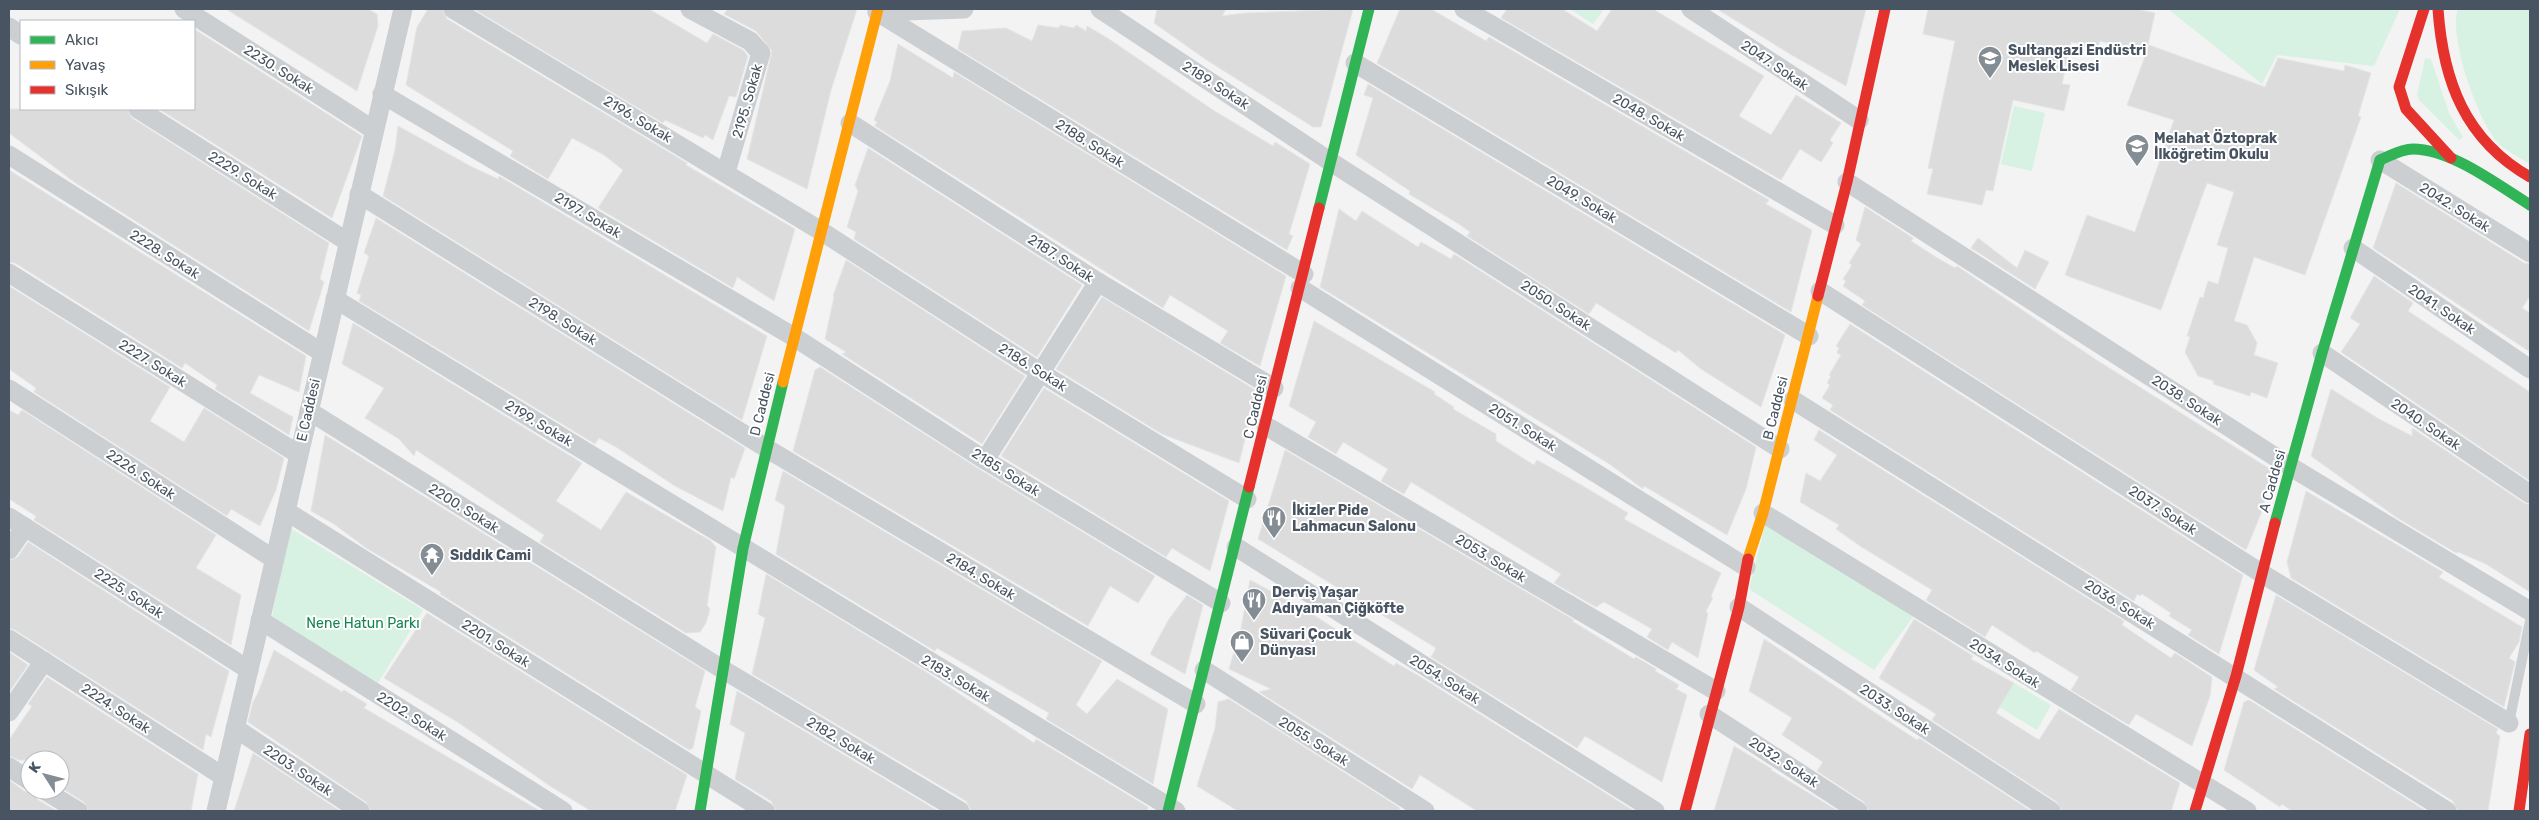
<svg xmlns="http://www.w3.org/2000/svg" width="2539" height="820" font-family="Rubik,sans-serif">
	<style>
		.green { fill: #d7f2e2 }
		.building { fill: #dcdcdd; stroke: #e4e5e6 }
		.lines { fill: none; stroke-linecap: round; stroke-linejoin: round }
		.lane { stroke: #cccfd2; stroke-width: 10 }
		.street { stroke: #cccfd2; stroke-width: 19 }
		.fast { stroke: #30b455; stroke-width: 11 }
		.slow { stroke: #ff9f0a; stroke-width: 11 }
		.jam { stroke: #e5322d; stroke-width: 11 }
		.labels { text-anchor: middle; stroke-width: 4; stroke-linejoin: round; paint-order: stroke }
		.poi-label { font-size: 14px; font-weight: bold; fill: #485461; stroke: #fff; text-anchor: start }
		.street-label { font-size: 14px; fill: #485461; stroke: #fff }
		.park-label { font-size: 14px; fill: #13834f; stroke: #fff }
	</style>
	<rect width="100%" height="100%" fill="#f3f3f3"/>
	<g class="green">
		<path d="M1570 9H1604L1593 24Z"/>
		<path d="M2168 9H2400L2374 66 2277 55 2262 84Z"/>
		<path d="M2458 9H2530V164C2520 158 2506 151 2498 143 2478 120 2448 37 2458 9Z"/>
		<path d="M2425 58 2431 59 2449 113 2463 137 2459 140 2419 100 2417 95Z"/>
		<path d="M2014 106 2045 113 2032 171 2001 164Z"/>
		<path d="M1766 521 1916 613 1874 670 1749 589Z"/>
		<path d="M290 528 423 610 378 683 272 617Z"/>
		<path d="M2014 683 2051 705 2037 730 1999 707Z"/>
	</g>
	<g class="building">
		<path d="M226 9H368L377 14 378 26 357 91Z"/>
		<path d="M428 9H442L447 19 687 163 686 165 795 229 774 301 737 277 733 288 598 208 623 170 604 155 572 138 548 179 510 156 513 151 406 85 417 27Z"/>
		<path d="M474 9H649L707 43 713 34 743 50 748 56 736 97 729 96 713 140 705 135 703 138 665 120 663 123Z"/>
		<path d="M728 9H857L831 90 807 189 747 159 772 51 756 31 724 14Z"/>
		<path d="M1157 9H1226L1222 16 1245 13 1353 9 1321 127H1313L1208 61 1154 23Z"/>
		<path d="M1400 9H1431L1486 41 1489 37 1769 200 1766 204 1812 230 1791 312 1377 63Z"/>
		<path d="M1507 9H1562L1597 31 1612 9H1653L1764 76 1739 116 1771 135 1796 95 1841 123 1830 140 1833 143 1821 162 1800 149 1781 180 1501 18Z"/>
		<path d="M1717 9H1866L1846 86 1790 54Z"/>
		<path d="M1928 9H2136L2155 13 2147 49 2149 45 2265 87 2278 58 2344 71 2345 65 2371 73 2358 116 2361 117 2305 275 2254 257 2234 321 2247 325 2257 343 2254 355 2278 363 2267 398 2251 392 2250 396 2213 384 2214 381 2198 376 2185 352 2190 337 2187 336 2200 297 2203 298 2208 281 2218 284 2228 248 2217 245 2234 192 2207 183 2161 310 2065 275 2087 215 2135 232 2174 120 2127 105 2147 51 2100 41 2098 47 2071 42 2062 84 2070 85 2064 111 2013 100 1993 191 1986 190 1982 205 1927 194 1933 169 1928 168 1955 41 1923 34Z"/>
		<path d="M1038 25 1059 28 1060 25 1074 28 1076 25 1086 31 1087 26 1109 39 1213 110 1273 146 1275 142 1310 164 1289 234 1293 236 1287 250 958 49 962 31 1006 28 1032 41Z"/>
		<path d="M194 29 362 136 332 218 159 109H194Z"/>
		<path d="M898 44 953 78 954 72 1286 276 1260 366 1220 343 1228 331 1188 306 1170 295 1163 308 875 126 877 122 874 120 890 81Z"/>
		<path d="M1368 84 1785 335 1761 407 1701 369 1678 350 1676 353 1596 303 1589 314 1467 236 1470 232 1459 224 1409 194 1410 191 1356 155 1373 98 1364 95Z"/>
		<path d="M9 109H127L132 118 329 243 320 279 324 282 309 331 77 184 9 133Z"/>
		<path d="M398 126 472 167 498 179 499 176 767 336 742 420 383 196 395 150Z"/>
		<path d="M868 148 1082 285 1037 357 854 239 856 232 847 227 858 191 855 185Z"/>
		<path d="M9 170 306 356 299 392 259 375 250 393 293 417 289 435 215 389 217 385 185 363 182 368 15 263 9 262Z"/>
		<path d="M2396 183 2524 263 2530 264V296L2522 308 2530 313V352L2373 248Z"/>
		<path d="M1865 207 1913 238 1911 241 1939 259 1955 268 1957 266 2095 359 2273 471 2262 511 2246 550 1862 305 1865 301 1843 286 1846 281 1843 279 1852 265 1849 263 1861 244 1856 240Z"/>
		<path d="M1339 209 1356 221 1362 211 1418 247 1421 242 1451 259 1454 254 1756 447 1746 489 1727 535 1644 486 1643 489 1611 465 1320 287Z"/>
		<path d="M376 218 745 448 734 479 731 477 723 511 675 486 616 447 599 438 595 444 359 301 361 295 357 293 369 256 364 253Z"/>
		<path d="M1978 238 2017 268 2025 250 2049 262 2035 289 1971 248Z"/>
		<path d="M846 260 1025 376 982 444 842 354 846 352 825 339 834 297 833 296Z"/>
		<path d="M2374 276 2413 303 2408 311 2530 392V481L2341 352 2360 324 2350 318Z"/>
		<path d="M9 286 170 387 150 421 184 442 204 408 284 458 276 490 260 526 231 509 227 516 34 392 36 388 9 369Z"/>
		<path d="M1102 297 1257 391 1239 463 1162 434 1056 369Z"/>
		<path d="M1314 321 1435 392 1434 394 1454 407 1453 409 1496 434V441L1534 465 1537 460 1583 486 1628 513 1624 519 1721 573 1711 596 1713 598 1706 611 1708 614 1698 658 1672 642 1668 650 1647 637 1652 629 1604 602 1596 607 1554 583 1561 574 1411 482 1404 494 1381 481 1388 469 1343 442 1336 454 1308 437 1316 422 1289 406Z"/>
		<path d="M353 323 582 463 556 501 601 530 626 492 711 541 716 547 707 605 710 609 706 623 700 632 686 633 540 542 544 535 416 450 414 456 399 439 365 418 384 388 342 364Z"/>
		<path d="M1850 324 2243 575 2219 654 2188 635 2192 630 2169 616 2171 613 2142 594 2140 596 2137 594 2134 601 1830 410 1833 405 1822 398 1830 385 1827 383 1831 376 1829 375 1841 355 1837 353 1839 348 1836 346Z"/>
		<path d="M820 367 979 469 1155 576 1138 603 1110 586 1088 626 793 451 815 370Z"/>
		<path d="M1044 388 1229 501 1210 571 1172 548 1166 557 1001 456Z"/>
		<path d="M2331 389 2379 419 2412 436V428L2524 503 2530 505V592L2486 564 2458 552 2456 553 2396 517 2311 456Z"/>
		<path d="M9 410 18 415 22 410 216 535 196 568 241 595 231 645 34 520 36 516 9 499Z"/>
		<path d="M1819 430 2124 621 2122 625 2171 658 2175 653 2212 677 2210 696 2192 746 2136 714 2129 725 2071 690 2079 677 2036 651 2035 653 1992 625 1985 637 1926 600 1932 590 1860 546 1836 529 1839 525 1800 502 1806 473 1820 481 1837 455 1814 440Z"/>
		<path d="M325 435 705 671 695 707 701 711 693 748 689 750 440 594 441 592 366 548 334 524 311 511Z"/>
		<path d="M1285 450 1574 620 1572 621 1634 659 1636 657 1656 669 1655 671 1679 685 1676 689 1687 695 1662 782 1585 736 1577 748 1431 657 1436 648 1258 539Z"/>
		<path d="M783 471 1102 661 1076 705 1087 714 1117 679 1168 709 1153 784 1046 719 1049 713 937 648 935 651 776 554 785 506 775 500Z"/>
		<path d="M2306 491 2443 572 2439 577 2522 627 2519 642 2509 658 2515 662 2504 707 2291 578 2287 562Z"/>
		<path d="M28 542 229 671 211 737 206 734 203 750 15 630 9 628V561L18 557Z"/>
		<path d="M766 574 923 670 1034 743 1036 739 1148 807 1147 811H971L966 801 752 674 765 618 758 614Z"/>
		<path d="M1250 580 1304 609 1394 666 1396 663 1419 676 1634 811H1477L1420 775 1412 789 1259 692 1271 689 1229 669 1241 628Z"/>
		<path d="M1187 595 1203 605 1185 674 1150 654 1169 619Z"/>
		<path d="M2276 595 2498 729 2496 733 2500 736 2488 811H2458L2453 801 2274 689 2278 687 2254 670Z"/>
		<path d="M427 613 687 775 675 811H591L550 786 459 723 384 678Z"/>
		<path d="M1914 619 1973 656 1971 659 2014 683 1996 713 2039 740 2059 709 2180 783 2171 811H2062L2057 802 1932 720 1936 714 1879 678Z"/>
		<path d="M1764 639 1900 729 1917 740 1919 738 2031 811H1869L1864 802 1817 771 1823 762 1782 735 1792 718 1749 691Z"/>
		<path d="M274 650 342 692 344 690 367 704 364 708 540 811H371L366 802 248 722 253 702 258 693Z"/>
		<path d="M9 652 28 665 10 691H9Z"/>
		<path d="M47 677 198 774 191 811H89L84 802 60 787V760H19L9 756V740L32 706 28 704Z"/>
		<path d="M737 691 938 811H776L771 801 735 779 745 733 730 724Z"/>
		<path d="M1229 699 1400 808 1398 811H1238L1197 786 1215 728 1218 702Z"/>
		<path d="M2249 700 2426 811H2292L2282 804 2280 807 2224 770 2244 702Z"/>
		<path d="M1734 746 1772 769 1771 770 1838 811H1714Z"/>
		<path d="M253 753 340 811H234Z"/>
		<path d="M9 780 24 791 33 792 38 800 57 811H9Z"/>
	</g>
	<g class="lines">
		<path class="lane" d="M2509 723 2530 621"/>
		<g class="street">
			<path d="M184 9 374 130"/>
			<path d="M453 9 821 231 1041 373 1247 499"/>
			<path d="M690 9 750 41 761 53 726 172"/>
			<path d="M1100 9 1331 162 1780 449"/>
			<path d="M1464 9 1835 225"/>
			<path d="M1691 9 1859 120"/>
			<path d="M877 12 1304 274"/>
			<path d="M877 12 964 9"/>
			<path d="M9 27 21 35"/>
			<path d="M1355 63 1809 336"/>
			<path d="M382 94 794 337 985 460 1221 603"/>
			<path d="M138 109 348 242"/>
			<path d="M850 123 1098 282 1274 388"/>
			<path d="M9 155 321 352"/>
			<path d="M2380 160 2530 253"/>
			<path d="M1847 182 2291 467 2530 611"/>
			<path d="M359 194 766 448 1196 704"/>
			<path d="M2353 248 2530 369"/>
			<path d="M9 273 298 454"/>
			<path d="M1300 288 1746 567"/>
			<path d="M1820 291 2261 573 2509 723"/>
			<path d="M335 299 1176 811"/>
			<path d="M2322 353 2530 494"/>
			<path d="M9 389 274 559"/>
			<path d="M1793 400 2447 811"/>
			<path d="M309 411 722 669 960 811"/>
			<path d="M1266 426 1716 691"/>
			<path d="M985 460 1098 282"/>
			<path d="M286 511 765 811"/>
			<path d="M1763 513 2247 811"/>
			<path d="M9 517 249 670"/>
			<path d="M1236 547 1655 811"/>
			<path d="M9 550 25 527"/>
			<path d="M1739 607 2051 811"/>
			<path d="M260 620 563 811"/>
			<path d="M9 639 224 777"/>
			<path d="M1204 670 1425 811"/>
			<path d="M9 712 44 661"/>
			<path d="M1709 714 1858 811"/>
			<path d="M235 728 360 811"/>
			<path d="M9 767 30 781"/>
			<path d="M44 790 78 811"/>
			<path d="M216 811 403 9"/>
		</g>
		<g class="fast">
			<path d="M2380 160C2390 156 2401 149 2413 149 2451 149 2498 185 2530 205"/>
			<path d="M1319 208 1369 9"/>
			<path d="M2275 523 2322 353 2380 160"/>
			<path d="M700 811 743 548 783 382"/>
			<path d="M1168 811 1249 487"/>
		</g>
		<g class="slow">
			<path d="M783 382 878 9"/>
			<path d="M1748 559 1763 513 1818 296"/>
		</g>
		<g class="jam">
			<path d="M2424 9 2399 87 2406 109 2451 158"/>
			<path d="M2438 9C2443 81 2465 140 2530 177"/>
			<path d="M1818 296 1847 182 1885 9"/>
			<path d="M1249 487 1319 208"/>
			<path d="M1685 811 1739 607 1748 559"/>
			<path d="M2195 811 2236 676 2275 523"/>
			<path d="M2519 811 2530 734"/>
		</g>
	</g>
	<defs>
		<symbol id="school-pin" viewBox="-11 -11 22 30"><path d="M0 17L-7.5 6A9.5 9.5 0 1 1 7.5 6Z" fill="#848c94" stroke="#fff"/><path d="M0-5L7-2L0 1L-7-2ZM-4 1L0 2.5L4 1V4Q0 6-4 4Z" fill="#fff"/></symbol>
		<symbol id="restaurant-pin" viewBox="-11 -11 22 30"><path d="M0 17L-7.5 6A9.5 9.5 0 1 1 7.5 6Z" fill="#848c94" stroke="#fff"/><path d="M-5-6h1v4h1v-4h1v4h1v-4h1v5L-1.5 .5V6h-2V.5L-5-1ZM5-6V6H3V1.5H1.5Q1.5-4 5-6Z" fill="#fff"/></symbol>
		<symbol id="temple-pin" viewBox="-11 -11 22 30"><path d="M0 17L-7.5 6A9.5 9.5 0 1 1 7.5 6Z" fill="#848c94" stroke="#fff"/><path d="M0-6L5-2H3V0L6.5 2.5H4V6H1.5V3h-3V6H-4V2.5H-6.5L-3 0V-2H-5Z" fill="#fff"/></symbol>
		<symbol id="shop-pin" viewBox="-11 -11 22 30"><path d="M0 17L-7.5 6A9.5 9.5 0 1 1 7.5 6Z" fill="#848c94" stroke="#fff"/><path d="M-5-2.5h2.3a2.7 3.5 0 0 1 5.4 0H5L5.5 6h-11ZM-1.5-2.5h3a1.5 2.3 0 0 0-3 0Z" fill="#fff"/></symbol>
	</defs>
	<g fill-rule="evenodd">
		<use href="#school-pin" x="1976" y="44" width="28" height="38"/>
		<use href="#school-pin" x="2123" y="132" width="28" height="38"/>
		<use href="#restaurant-pin" x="1260" y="504" width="28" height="38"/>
		<use href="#temple-pin" x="418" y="541" width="28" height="38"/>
		<use href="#restaurant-pin" x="1240" y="586" width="28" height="38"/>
		<use href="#shop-pin" x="1228" y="628" width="28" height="38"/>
	</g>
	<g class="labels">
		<g class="poi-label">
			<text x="2008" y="55">Sultangazi Endüstri<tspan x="2008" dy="16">Meslek Lisesi</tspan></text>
			<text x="2154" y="143">Melahat Öztoprak<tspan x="2154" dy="16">İlköğretim Okulu</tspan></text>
			<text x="1292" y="515">İkizler Pide<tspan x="1292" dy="16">Lahmacun Salonu</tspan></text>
			<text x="450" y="560">Sıddık Cami</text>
			<text x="1272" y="597">Derviş Yaşar<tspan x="1272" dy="16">Adıyaman Çiğköfte</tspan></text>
			<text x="1260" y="639">Süvari Çocuk<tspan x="1260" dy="16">Dünyası</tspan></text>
		</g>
		<g class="street-label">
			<text transform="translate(1775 65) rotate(34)" y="5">2047. Sokak</text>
			<text transform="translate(279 69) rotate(32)" y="5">2230. Sokak</text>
			<text transform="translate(1216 85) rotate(33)" y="5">2189. Sokak</text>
			<text transform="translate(747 101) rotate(-74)" y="5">2195. Sokak</text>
			<text transform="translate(1649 117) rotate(30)" y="5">2048. Sokak</text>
			<text transform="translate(638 119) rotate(31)" y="5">2196. Sokak</text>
			<text transform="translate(1090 143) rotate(32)" y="5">2188. Sokak</text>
			<text transform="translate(243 175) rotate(32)" y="5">2229. Sokak</text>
			<text transform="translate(1582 199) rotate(31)" y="5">2049. Sokak</text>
			<text transform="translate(2455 207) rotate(32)" y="5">2042. Sokak</text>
			<text transform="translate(588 215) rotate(31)" y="5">2197. Sokak</text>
			<text transform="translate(165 254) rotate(32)" y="5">2228. Sokak</text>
			<text transform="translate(1061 258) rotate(33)" y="5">2187. Sokak</text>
			<text transform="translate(1556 305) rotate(33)" y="5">2050. Sokak</text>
			<text transform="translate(2442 309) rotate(34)" y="5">2041. Sokak</text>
			<text transform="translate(563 321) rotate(32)" y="5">2198. Sokak</text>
			<text transform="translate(153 363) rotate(32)" y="5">2227. Sokak</text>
			<text transform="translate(1033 367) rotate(32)" y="5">2186. Sokak</text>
			<text transform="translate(2187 400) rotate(33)" y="5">2038. Sokak</text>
			<text transform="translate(762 404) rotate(-76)" y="5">D Caddesi</text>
			<text transform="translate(1255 407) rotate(-77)" y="5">C Caddesi</text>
			<text transform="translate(1775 408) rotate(-76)" y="5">B Caddesi</text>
			<text transform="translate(308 410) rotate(-77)" y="5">E Caddesi</text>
			<text transform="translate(539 423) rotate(31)" y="5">2199. Sokak</text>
			<text transform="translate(2426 424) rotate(34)" y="5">2040. Sokak</text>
			<text transform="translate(1523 427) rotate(32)" y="5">2051. Sokak</text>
			<text transform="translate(1006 472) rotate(32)" y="5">2185. Sokak</text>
			<text transform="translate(141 474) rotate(33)" y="5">2226. Sokak</text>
			<text transform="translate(2272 481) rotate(-74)" y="5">A Caddesi</text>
			<text transform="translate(464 508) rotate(32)" y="5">2200. Sokak</text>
			<text transform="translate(2163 510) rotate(33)" y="5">2037. Sokak</text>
			<text transform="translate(1491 558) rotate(31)" y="5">2053. Sokak</text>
			<text transform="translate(981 576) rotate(31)" y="5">2184. Sokak</text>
			<text transform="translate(129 593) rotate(33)" y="5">2225. Sokak</text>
			<text transform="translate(2120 604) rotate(32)" y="5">2036. Sokak</text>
			<text transform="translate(496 643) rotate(32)" y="5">2201. Sokak</text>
			<text transform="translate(2005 663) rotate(32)" y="5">2034. Sokak</text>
			<text transform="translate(956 678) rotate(31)" y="5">2183. Sokak</text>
			<text transform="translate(1445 679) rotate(32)" y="5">2054. Sokak</text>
			<text transform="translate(116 708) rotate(33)" y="5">2224. Sokak</text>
			<text transform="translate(1895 709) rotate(33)" y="5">2033. Sokak</text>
			<text transform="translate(412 716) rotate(32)" y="5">2202. Sokak</text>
			<text transform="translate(841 740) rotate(31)" y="5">2182. Sokak</text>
			<text transform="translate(1314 741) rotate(32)" y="5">2055. Sokak</text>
			<text transform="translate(1784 762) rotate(33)" y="5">2032. Sokak</text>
			<text transform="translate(298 770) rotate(34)" y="5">2203. Sokak</text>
		</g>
		<g class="park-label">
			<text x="363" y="628">Nene Hatun Parkı</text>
		</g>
	</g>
	<rect width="2539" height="820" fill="none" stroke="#485461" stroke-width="20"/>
	<rect x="20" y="20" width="175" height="90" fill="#ffffff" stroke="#b6bbc0"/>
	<rect x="30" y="36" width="25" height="8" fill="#30b455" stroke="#b6bbc0"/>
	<text x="65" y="45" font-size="15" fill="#485461">Akıcı</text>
	<rect x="30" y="61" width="25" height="8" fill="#ff9f0a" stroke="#b6bbc0"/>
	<text x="65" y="70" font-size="15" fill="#485461">Yavaş</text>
	<rect x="30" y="86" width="25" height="8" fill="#e5322d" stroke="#b6bbc0"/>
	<text x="65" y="95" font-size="15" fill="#485461">Sıkışık</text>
	<g transform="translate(45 775) rotate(306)"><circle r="24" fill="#ffffff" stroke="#b6bbc0"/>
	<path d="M0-4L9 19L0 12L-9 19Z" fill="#848c94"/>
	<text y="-8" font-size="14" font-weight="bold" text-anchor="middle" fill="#485461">K</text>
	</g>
</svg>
